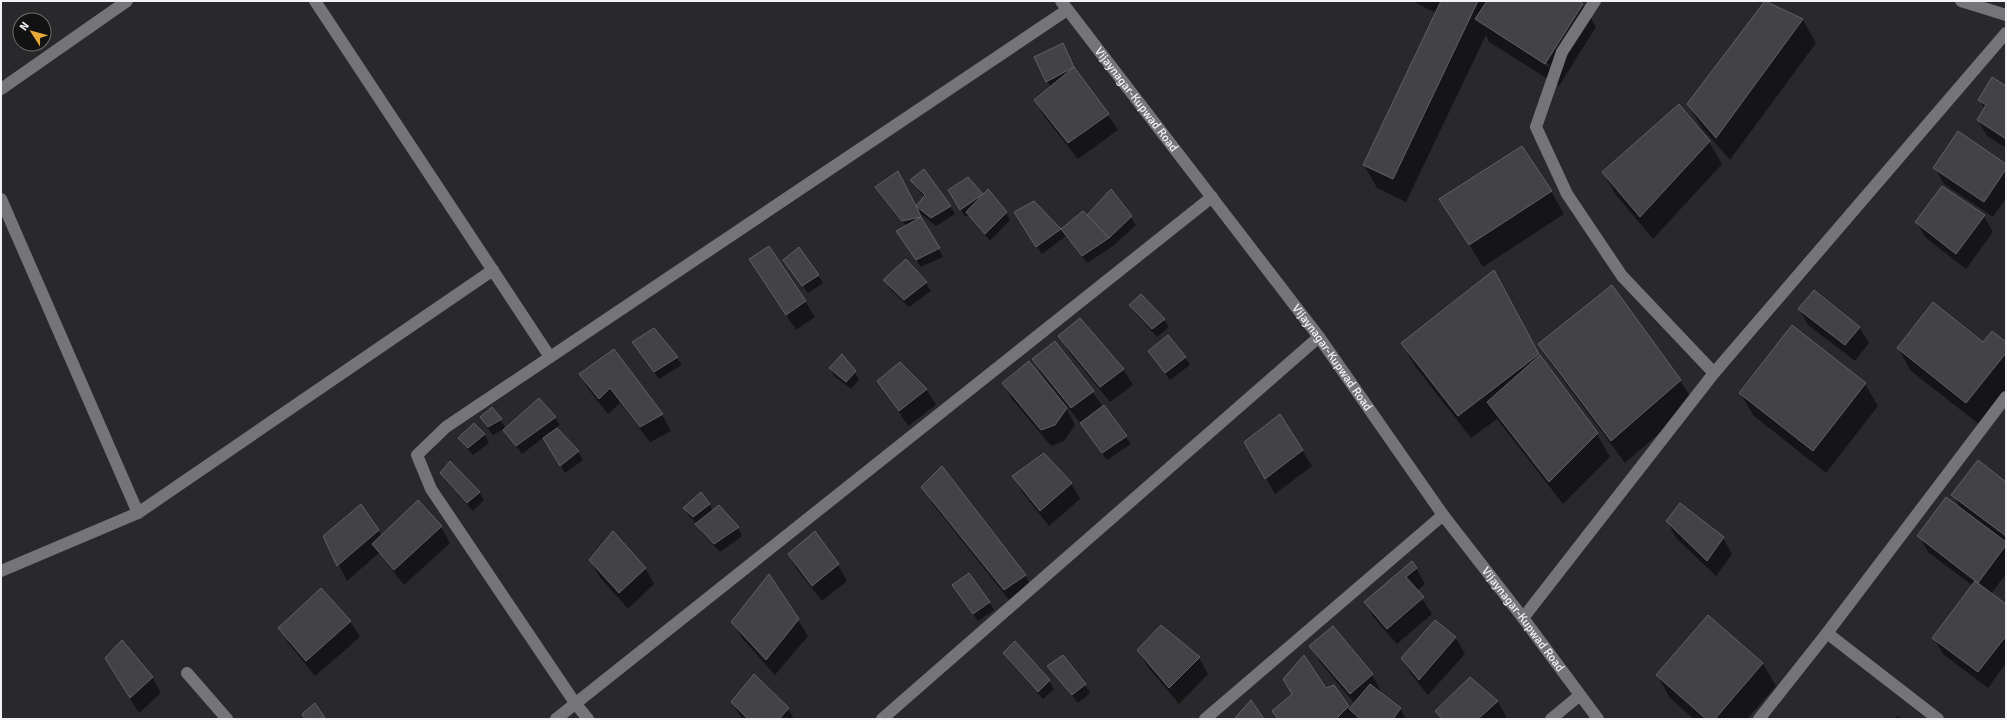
<svg xmlns="http://www.w3.org/2000/svg" width="2007" height="720" font-family="Signika,sans-serif">
	<style>
		.shadow { fill: #0007; fill-rule: evenodd }
		.building { fill: #434346; stroke: #616164 }
		.lines { fill: none; stroke-linecap: round; stroke-linejoin: round }
		.minor { stroke: #757578; stroke-width: 12 }
		.tertiary { stroke: #757578; stroke-width: 12 }
		.labels { text-anchor: middle; stroke-width: 3.5; stroke-linejoin: round; paint-order: stroke }
		.street-label { font-size: 12px; fill: #f3f3f5; stroke: #121213 }
	</style>
	<rect width="100%" height="100%" fill="#29292c"/>
	<g class="shadow">
		<path d="M1412 1H1577L1583 5 1596 27 1559 86 1489 42 1486 35 1406 202 1377 188 1364 165 1436 13ZM1494 30 1550 65 1549 67 1494 32Z"/>
		<path d="M1766 1 1803 20 1816 43 1730 160 1701 127 1688 104Z"/>
		<path d="M1067 52 1076 71 1108 115 1118 130 1078 159 1044 116 1035 100 1051 88 1036 57Z"/>
		<path d="M2006 87V148L1987 136 1978 120 1985 109 1979 100Z"/>
		<path d="M1709 142 1722 164 1653 239 1616 195 1603 172Z"/>
		<path d="M2006 165V198L1993 217 1944 184 1935 168Z"/>
		<path d="M967 178 983 195 1006 212 1010 220 990 241 969 215 965 217 949 190Z"/>
		<path d="M902 180 943 257 921 267 902 239 906 226 876 188Z"/>
		<path d="M912 181 950 206 955 214 936 226 921 214 917 206 924 197Z"/>
		<path d="M1111 191 1136 225 1113 246 1087 263 1066 236 1042 254 1020 220 1034 202 1061 230 1083 212 1087 216Z"/>
		<path d="M1551 191 1564 214 1483 267 1441 200Z"/>
		<path d="M1984 216 1993 232 1966 269 1926 238 1916 222Z"/>
		<path d="M784 260 818 275 823 283 808 293Z"/>
		<path d="M906 260 926 283 931 291 909 307 889 288 885 280Z"/>
		<path d="M760 275 805 301 815 317 796 330Z"/>
		<path d="M1507 294 1542 360 1597 434 1610 457 1563 504 1497 419 1471 438 1415 366 1402 343Z"/>
		<path d="M1141 296 1164 320 1169 327 1157 337 1135 313 1130 305Z"/>
		<path d="M1799 309 1859 327 1869 343 1855 361 1808 325Z"/>
		<path d="M654 329 682 365 659 379 638 350Z"/>
		<path d="M1060 336 1123 369 1133 385 1110 402 1069 352Z"/>
		<path d="M1055 342 1131 444 1107 460 1081 424 1043 376 1034 360Z"/>
		<path d="M1984 343H2006V392L1980 425 1911 371 1898 348Z"/>
		<path d="M1539 344 1680 380 1694 403 1625 463 1553 366Z"/>
		<path d="M614 350 662 415 671 431 650 442 620 403 608 414 589 390 580 374Z"/>
		<path d="M1149 351 1185 357 1190 365 1170 380Z"/>
		<path d="M830 368 855 372 859 380 851 389 834 376Z"/>
		<path d="M879 382 926 389 936 405 908 426Z"/>
		<path d="M1003 383 1066 408 1075 425 1064 441 1051 446 1012 399Z"/>
		<path d="M1865 384 1878 406 1826 473 1754 416 1740 393Z"/>
		<path d="M492 409 506 428 555 418 560 425 556 428 578 452 583 460 565 473 544 437 522 454 504 429 493 435 485 425 481 417Z"/>
		<path d="M474 424 485 435 489 443 473 455 459 438Z"/>
		<path d="M1302 450 1312 466 1275 494 1266 478Z"/>
		<path d="M441 473 479 492 484 500 473 511 446 481Z"/>
		<path d="M1014 477 1071 483 1080 499 1049 526 1023 493Z"/>
		<path d="M2006 483V574L1991 594 2006 605V663L1988 688 1943 654 1934 638 1973 586 1928 552 1919 536 1961 509 1953 495Z"/>
		<path d="M923 487 1025 575 1034 591 1014 606 932 503Z"/>
		<path d="M709 504 713 511 738 528 742 536 720 552 701 532 697 524 689 516 684 508Z"/>
		<path d="M1667 521 1723 538 1732 554 1716 576 1676 538Z"/>
		<path d="M441 527 450 543 404 585 379 553 347 581 324 536 378 530 382 536Z"/>
		<path d="M789 555 838 565 847 581 822 601 798 571Z"/>
		<path d="M590 560 645 568 654 584 628 609 599 576Z"/>
		<path d="M1416 568 1425 584 1417 591 1432 614 1397 644 1374 618 1365 602Z"/>
		<path d="M953 585 989 602 994 610 978 621Z"/>
		<path d="M1708 617 1763 664 1776 686 1747 719H1694L1670 698 1657 675Z"/>
		<path d="M798 620 808 636 775 675 742 638 732 622Z"/>
		<path d="M350 621 360 637 315 676 289 644 280 628Z"/>
		<path d="M1435 622 1456 638 1465 654 1428 695 1411 674 1402 658Z"/>
		<path d="M1333 628 1372 675 1381 691 1379 693 1400 709 1406 719H1278L1273 711 1326 689 1350 710 1355 704 1320 662 1311 646Z"/>
		<path d="M1138 651 1199 658 1208 674 1179 704 1148 667Z"/>
		<path d="M1004 653 1049 681 1054 689 1043 699 1009 661Z"/>
		<path d="M1049 666 1085 685 1090 693 1078 703Z"/>
		<path d="M115 674 152 677 161 693 139 713Z"/>
		<path d="M1470 679 1498 702 1507 718 1441 719 1437 711Z"/>
		<path d="M732 702 788 709 794 719H742Z"/>
		<path d="M315 705 325 719H306L303 714Z"/>
		<path d="M1898 716 1901 719H1895Z"/>
	</g>
	<g class="building">
		<path d="M1441 1H1478L1393 179 1363 165Z"/>
		<path d="M1487 1H1579L1583 4 1545 64 1475 19Z"/>
		<path d="M1765 1 1803 19 1716 138 1687 104Z"/>
		<path d="M1063 43 1074 67 1046 82 1034 57Z"/>
		<path d="M1074 67 1109 114 1068 143 1034 100Z"/>
		<path d="M1992 77 2006 86V139L1977 120 1986 105 1978 100Z"/>
		<path d="M1679 104 1710 141 1640 217 1602 172Z"/>
		<path d="M1958 131 2006 164V169L1984 202 1933 168Z"/>
		<path d="M1522 146 1552 191 1469 245 1439 199Z"/>
		<path d="M924 169 951 206 931 218 916 206 925 195 910 180Z"/>
		<path d="M898 171 916 206 921 217 902 221 875 187Z"/>
		<path d="M968 177 983 194 960 210 948 190Z"/>
		<path d="M1942 186 1985 215 1956 254 1915 222Z"/>
		<path d="M988 189 1007 212 985 234 966 212Z"/>
		<path d="M1111 189 1132 216 1109 238 1087 215Z"/>
		<path d="M1034 201 1061 229 1036 247 1014 212Z"/>
		<path d="M1083 211 1109 238 1082 256 1061 229Z"/>
		<path d="M921 217 940 248 916 260 896 231Z"/>
		<path d="M769 246 806 301 786 315 749 259Z"/>
		<path d="M799 247 819 275 802 286 783 260Z"/>
		<path d="M906 259 927 282 904 300 883 280Z"/>
		<path d="M1494 270 1539 354 1458 416 1401 343Z"/>
		<path d="M1612 285 1681 380 1611 441 1538 344Z"/>
		<path d="M1814 290 1860 327 1845 345 1798 309Z"/>
		<path d="M1141 294 1165 319 1152 329 1129 305Z"/>
		<path d="M1933 302 1983 342 1992 331 2006 342V353L1966 403 1897 348Z"/>
		<path d="M1080 318 1124 369 1100 387 1058 336Z"/>
		<path d="M1792 325 1866 383 1813 451 1739 393Z"/>
		<path d="M654 328 678 357 654 372 632 342Z"/>
		<path d="M1168 335 1186 357 1165 373 1148 351Z"/>
		<path d="M1055 341 1094 391 1071 408 1032 359Z"/>
		<path d="M614 349 663 414 640 427 610 388 599 399 579 374Z"/>
		<path d="M842 354 856 371 846 382 829 368Z"/>
		<path d="M1540 355 1598 433 1549 482 1487 402Z"/>
		<path d="M1029 361 1067 408 1055 425 1041 430 1002 383Z"/>
		<path d="M900 362 927 389 899 411 877 381Z"/>
		<path d="M539 398 556 417 516 446 503 430Z"/>
		<path d="M1104 405 1127 436 1102 453 1080 423Z"/>
		<path d="M492 407 502 419 488 427 480 417Z"/>
		<path d="M1280 414 1303 450 1265 479 1244 442Z"/>
		<path d="M474 423 485 434 468 448 458 438Z"/>
		<path d="M557 428 579 451 560 466 543 438Z"/>
		<path d="M1044 453 1072 483 1040 511 1012 476Z"/>
		<path d="M1978 460 2006 482V536L1951 495Z"/>
		<path d="M450 461 480 492 467 503 440 473Z"/>
		<path d="M942 466 1026 575 1004 590 921 487Z"/>
		<path d="M701 492 710 504 693 517 683 508Z"/>
		<path d="M1946 497 2006 542V545L1978 583 1917 536Z"/>
		<path d="M418 500 442 526 394 570 372 544Z"/>
		<path d="M1680 503 1724 537 1707 561 1666 521Z"/>
		<path d="M361 504 379 530 337 566 323 536Z"/>
		<path d="M719 505 739 527 714 544 695 524Z"/>
		<path d="M613 531 646 568 619 593 589 560Z"/>
		<path d="M815 531 839 564 812 586 788 554Z"/>
		<path d="M1412 561 1417 568 1406 577 1424 597 1387 629 1364 602Z"/>
		<path d="M969 573 990 602 973 614 952 585Z"/>
		<path d="M769 574 799 619 766 660 731 622Z"/>
		<path d="M1975 581 2006 604V636L1978 672 1932 638Z"/>
		<path d="M321 588 351 621 306 661 278 628Z"/>
		<path d="M1708 615 1763 663 1715 719H1706L1656 675Z"/>
		<path d="M1435 620 1456 637 1419 680 1401 658Z"/>
		<path d="M1161 625 1200 657 1169 688 1137 650Z"/>
		<path d="M1333 626 1373 674 1350 694 1309 646Z"/>
		<path d="M122 640 153 677 130 698 105 658Z"/>
		<path d="M1015 641 1050 680 1038 692 1003 653Z"/>
		<path d="M1063 655 1086 684 1072 695 1047 666Z"/>
		<path d="M1304 655 1326 688 1334 685 1349 706 1336 719H1278L1272 711 1292 694 1283 679Z"/>
		<path d="M754 674 789 708 779 719H748L731 702Z"/>
		<path d="M1470 677 1498 701 1478 719H1442L1435 711Z"/>
		<path d="M1370 684 1401 708 1393 719H1360L1349 709Z"/>
		<path d="M1251 700 1264 719H1234Z"/>
		<path d="M315 703 325 718 305 719 302 714Z"/>
	</g>
	<g class="lines">
		<g class="minor">
			<path d="M315 1 550 357"/>
			<path d="M1595 1 1562 52 1536 127 1567 194 1622 276 1714 373"/>
			<path d="M1961 1 2006 15"/>
			<path d="M1 89 127 1"/>
			<path d="M1 199 138 513 493 270"/>
			<path d="M1 571 138 513"/>
			<path d="M1523 618 1714 373 2006 33"/>
			<path d="M1827 633 2006 397"/>
			<path d="M187 673 227 719"/>
			<path d="M556 719 1212 197"/>
			<path d="M588 719 575 703 431 489 417 455 446 427 1067 10"/>
			<path d="M882 719 1319 337"/>
			<path d="M1205 719 1443 515"/>
			<path d="M1551 719 1580 695"/>
			<path d="M1759 719 1827 633 1938 719"/>
		</g>
		<path class="tertiary" id="s1" d="M1061 1 1319 337 1443 515 1523 618 1598 719"/>
	</g>
	<g class="labels">
		<g class="street-label">
			<text dy="4" stroke="none"><textPath href="#s1" startOffset="124">Vijaynagar-Kupwad Road</textPath></text>
			<text dy="4" stroke="none"><textPath href="#s1" startOffset="448">Vijaynagar-Kupwad Road</textPath></text>
			<text dy="4" stroke="none"><textPath href="#s1" startOffset="772">Vijaynagar-Kupwad Road</textPath></text>
		</g>
	</g>
	<rect width="2007" height="720" fill="none" stroke="#f3f3f5" stroke-width="4"/>
	<g transform="translate(32 32) rotate(306)"><circle r="19" fill="#121213" stroke="#6c6c6d"/>
	<path d="M0-3L7 15L0 10L-7 15Z" fill="#eaaa39"/>
	<text y="-6" font-size="11" font-weight="bold" text-anchor="middle" fill="#f3f3f5">N</text>
	</g>
</svg>
